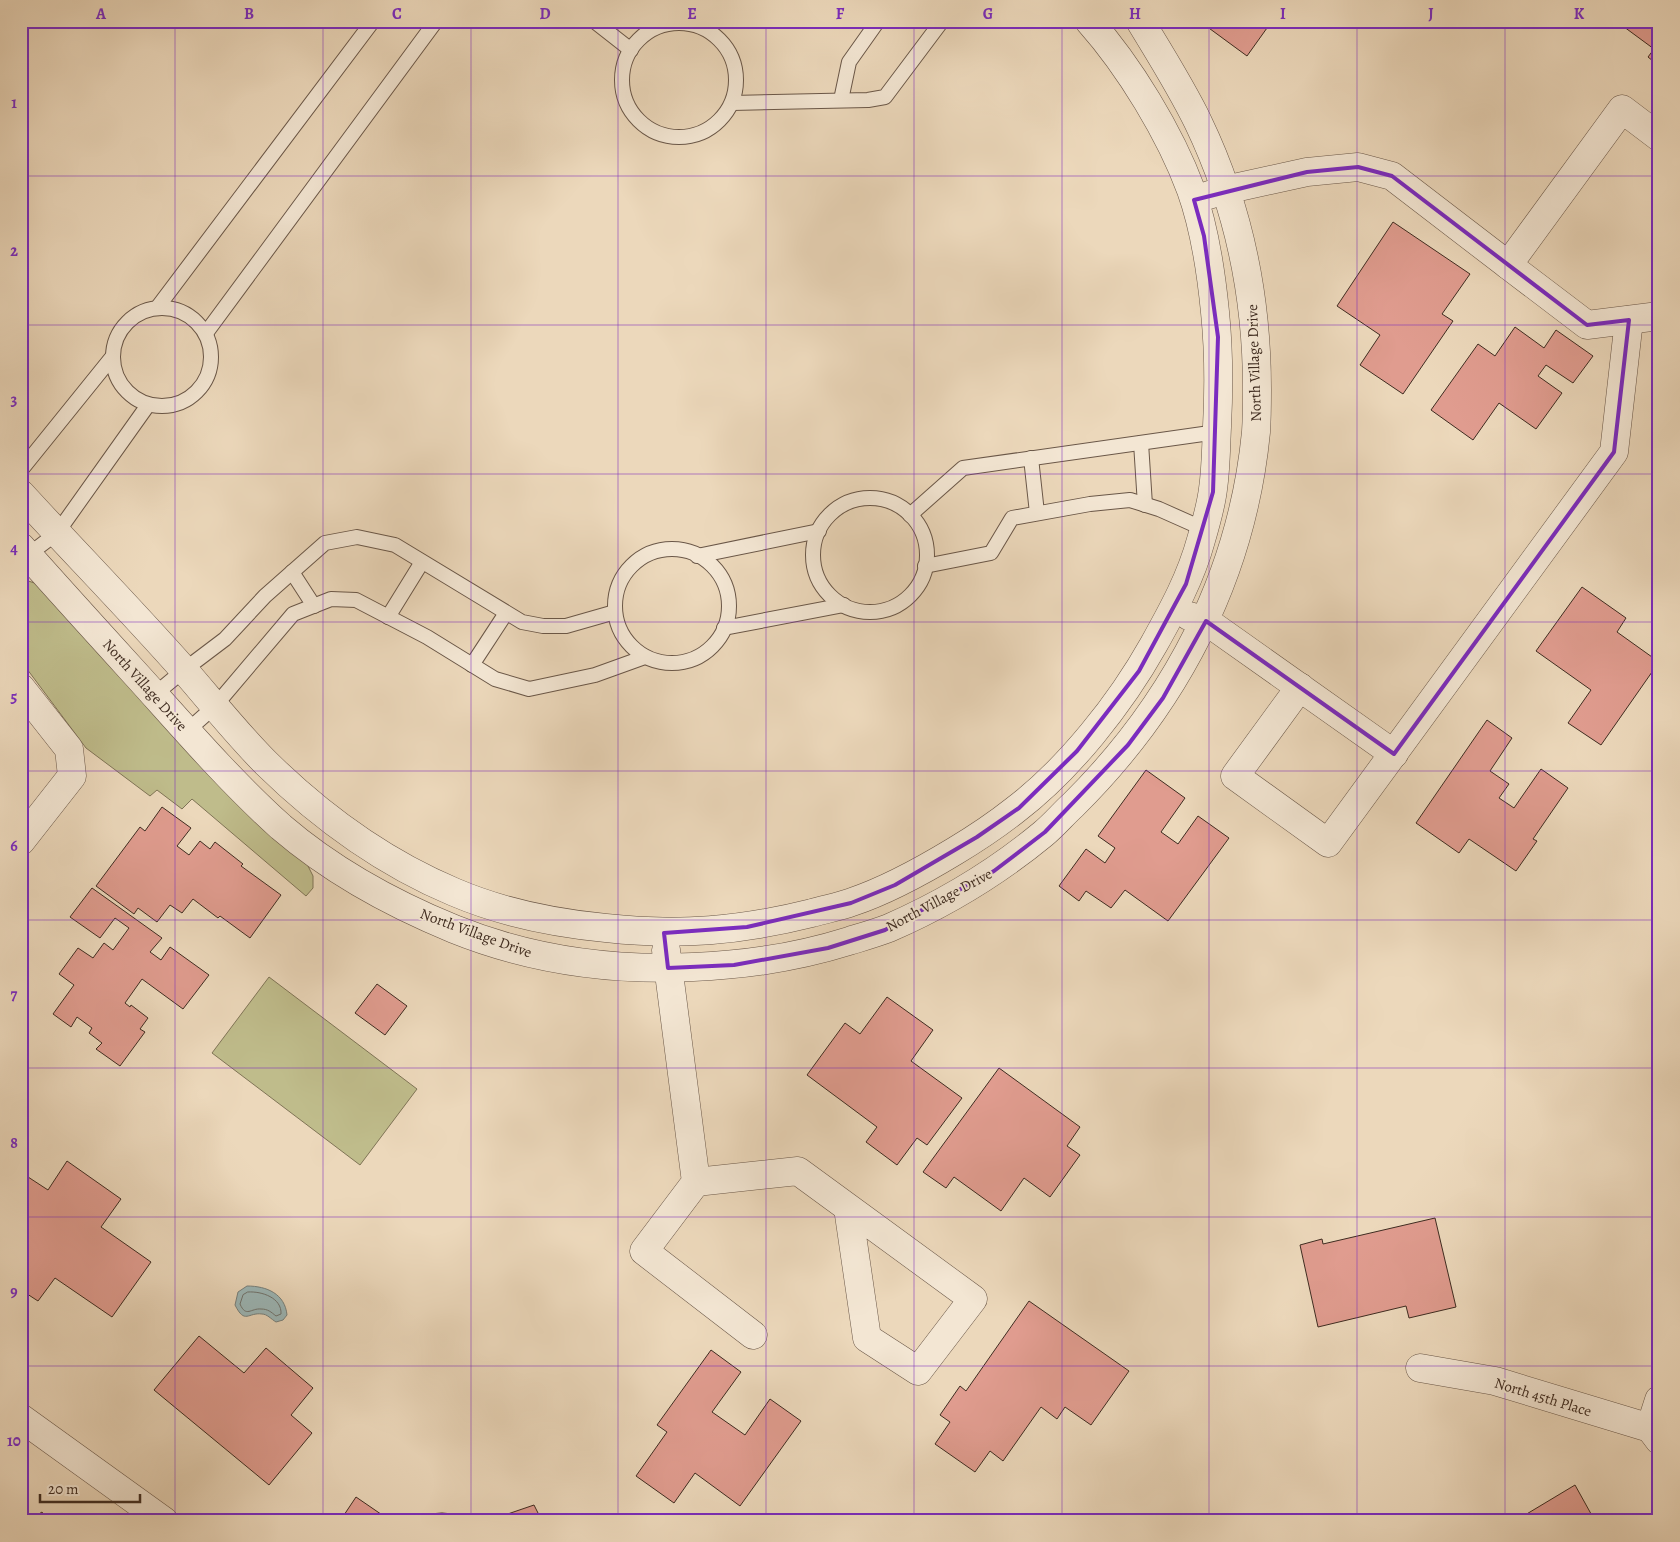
<svg xmlns="http://www.w3.org/2000/svg" width="1680" height="1542" font-family="Alegreya,serif">
	<style>
		.green { fill: #bfbc8b; stroke: #7f7456 }
		.water { fill: #9cb8b9; stroke: #77807c }
		.lines { fill: none; stroke-linecap: round; stroke-linejoin: round }
		.shore { stroke: #6e726d; stroke-width: 1 }
		.building { fill: #e09c8f; stroke: #3f2c21 }
		.service-casing { stroke: #6a5748; stroke-width: 16 }
		.minor-casing { stroke: #6a5748; stroke-width: 29 }
		.service { stroke: #f3e6d3; stroke-width: 14 }
		.minor { stroke: #f3e6d3; stroke-width: 28 }
		.marked { fill: none; stroke: #7b2cbf; stroke-width: 4; stroke-linejoin: round }
		.grid { fill: none; stroke: #7b2cbf; stroke-width: 1; stroke-opacity: 0.55 }
		.labels { text-anchor: middle; stroke-width: 4; stroke-linejoin: round; paint-order: stroke }
		.street-label { font-size: 15px; fill: #3f2c21; stroke: #f3e6d3 }
		.neatline { fill: none; stroke: #7b2cbf; stroke-width: 2 }
		.grid-label { font-size: 16px; text-anchor: middle; font-weight: bold; fill: #7b2cbf }
	</style>
	<rect width="100%" height="100%" fill="#ecd8bb"/>
	<filter id="stains"><feTurbulence type="fractalNoise" baseFrequency=".004" numOctaves="4"/><feColorMatrix values="0 0 0 0 .2 0 0 0 0 .09 0 0 0 0 .02 0 0 0 .5 -.17"/></filter>
	<radialGradient id="worn" r=".72"><stop offset=".6" stop-color="#630" stop-opacity="0"/><stop offset="1" stop-color="#630" stop-opacity=".3"/></radialGradient>
	<g class="green">
		<path d="M22 579 44 586 303 856 313 876V888L306 896 192 799 182 809 157 790 150 796 86 748 21 661Z"/>
		<path d="M269 977 417 1089 360 1165 212 1053Z"/>
	</g>
	<path class="water" d="M247 1286C267 1286 285 1294 287 1315L283 1320 276 1322C271 1319 267 1314 262 1314 248 1312 245 1325 235 1305L238 1292Z"/>
	<g class="lines">
		<path class="shore" d="M248 1292C262 1291 282 1298 281 1314L276 1316C271 1312 268 1309 261 1309 251 1308 246 1318 240 1304L243 1295Z"/>
	</g>
	<g class="building">
		<path d="M1203 21H1272L1247 56 1202 23Z"/>
		<path d="M1616 21H1659V66L1648 57 1654 49Z"/>
		<path d="M1393 222 1470 274 1442 314 1453 321 1403 394 1360 365 1380 335 1337 306Z"/>
		<path d="M1515 327 1544 348 1556 330 1593 356 1573 383 1546 365 1538 376 1562 393 1536 429 1499 403 1473 440 1431 410 1478 344 1495 356Z"/>
		<path d="M1582 587 1626 618 1617 632 1659 662 1601 745 1568 723 1591 690 1536 651Z"/>
		<path d="M1487 720 1512 738 1490 771 1509 784 1499 798 1514 808 1541 769 1568 788 1533 839 1537 841 1516 871 1469 839 1459 853 1416 823Z"/>
		<path d="M1146 770 1185 798 1161 832 1178 844 1198 816 1229 838 1168 921 1125 890 1111 908 1086 891 1079 901 1059 886 1086 849 1105 863 1115 848 1098 836Z"/>
		<path d="M162 807 191 828 177 846 189 855 200 841 210 849 215 842 243 864 241 866 281 895 250 938 220 916 218 918 193 899 182 913 170 905 157 922 138 908 134 914 96 886 140 827 145 831Z"/>
		<path d="M92 888 162 938 150 952 161 960 170 947 209 975 183 1009 142 979 125 1003 130 1007 131 1005 148 1018 140 1029 145 1032 120 1066 96 1049 102 1043 89 1033 92 1028 77 1017 71 1027 53 1014 74 985 59 974 78 948 93 958 104 943 113 950 129 928 115 918 100 938 70 917Z"/>
		<path d="M377 984 407 1006 385 1035 355 1013Z"/>
		<path d="M887 997 933 1030 911 1061 962 1098 927 1145 917 1138 897 1165 866 1142 877 1127 807 1075 845 1023 860 1034Z"/>
		<path d="M999 1068 1080 1127 1067 1146 1080 1155 1050 1197 1024 1178 1001 1211 954 1177 946 1188 923 1172Z"/>
		<path d="M67 1161 121 1199 101 1227 151 1262 112 1317 55 1278 38 1301 21 1290V1180L25 1175 48 1190Z"/>
		<path d="M1435 1218 1456 1307 1409 1318 1406 1306 1318 1327 1300 1245 1322 1239 1323 1244Z"/>
		<path d="M1029 1301 1129 1371 1091 1425 1065 1407 1057 1419 1041 1407 1003 1461 990 1451 975 1472 935 1444 950 1422 940 1415 960 1386 966 1391Z"/>
		<path d="M199 1336 244 1373 266 1348 313 1388 291 1415 312 1433 269 1485 154 1390Z"/>
		<path d="M711 1350 741 1372 712 1412 745 1435 770 1399 801 1421 740 1506 695 1473 674 1503 636 1476 667 1432 657 1425Z"/>
		<path d="M1575 1485 1595 1521H1515Z"/>
		<path d="M356 1497 391 1521H340Z"/>
		<path d="M534 1505 542 1521H416V1515L442 1513 496 1518Z"/>
		<path d="M42 1512 48 1521H28Z"/>
	</g>
	<g class="lines">
		<defs>
			<g id="service">
				<path d="M594 21 631 50"/>
				<circle cx="679" cy="80" r="57"/>
				<path d="M841 100 849 62 878 21"/>
				<path d="M732 103 868 100 885 97 942 21"/>
				<circle cx="162" cy="357" r="49"/>
				<path d="M157 308 373 21"/>
				<path d="M206 333 436 21"/>
				<path d="M1141 443 1145 505"/>
				<path d="M1031 458 1037 513"/>
				<path d="M21 470 113 356"/>
				<circle cx="870" cy="555" r="57"/>
				<path d="M910 515 963 468 1217 432"/>
				<circle cx="672" cy="606" r="57"/>
				<path d="M28 555 57 533 148 405"/>
				<path d="M697 556 819 531"/>
				<path d="M925 566 991 553 1012 518 1090 504 1130 500 1159 509 1204 529"/>
				<path d="M292 572 314 606"/>
				<path d="M388 617 422 562"/>
				<path d="M724 628 844 605"/>
				<path d="M472 665 506 613"/>
				<path d="M154 695 184 670 225 639 265 596 325 543 357 537 395 545 522 622 543 626H566L615 612"/>
				<path d="M187 731 215 706 293 614 331 599 356 600 427 637 495 679 529 689 595 675 645 657"/>
			</g>
			<g id="minor">
				<path d="M1659 137 1622 109 1508 265 1587 325 1659 316"/>
				<path d="M1209 195 1225 190 1307 172 1358 167 1392 176 1508 265"/>
				<path d="M21 494C75 553 131 610 184 670 211 701 237 734 266 763 320 816 385 863 454 892 503 913 554 923 606 928 679 936 740 931 812 913 825 909 839 907 852 902 888 890 922 871 955 851 975 839 996 825 1015 810 1069 769 1121 703 1154 644 1173 610 1191 577 1201 540 1206 523 1211 506 1213 489 1216 468 1216 447 1217 427 1219 388 1219 351 1215 312 1211 271 1205 229 1191 190 1170 133 1129 66 1089 21"/>
				<path d="M21 547C61 592 102 637 142 681 187 731 231 782 281 827 331 870 393 904 454 929 531 960 610 971 693 967 746 965 798 957 849 941 862 937 876 933 889 928 944 904 997 872 1043 834 1054 825 1063 814 1073 805 1176 703 1242 576 1256 432 1257 418 1257 403 1257 389 1257 297 1238 205 1198 122 1181 87 1160 54 1140 21"/>
				<path d="M1189 616 1206 621 1394 754"/>
				<path d="M1300 687 1235 776 1328 843 1614 452 1629 320"/>
				<path d="M21 688 69 749 72 776 21 841"/>
				<path d="M666 950 696 1182 644 1251 753 1335"/>
				<path d="M696 1182 798 1171 973 1299 918 1371 867 1338 848 1208"/>
				<path d="M1420 1368 1495 1381 1650 1428 1659 1440"/>
				<path d="M21 1418 164 1521"/>
				<path d="M1650 1428 1659 1400"/>
			</g>
		</defs>
		<use href="#service" class="service-casing"/>
		<use href="#minor" class="minor-casing"/>
		<use href="#service" class="service"/>
		<use href="#minor" class="minor"/>
	</g>
	<path class="marked" d="M1358 167 1392 176 1587 325 1629 320 1614 452 1394 754 1206 621 1163 698 1128 745 1045 832 994 871 885 930 828 948 734 965 668 968 664 933 747 927 851 903 895 885 977 837 1019 808 1077 751 1139 671 1186 584 1213 492 1218 337 1204 236 1194 200 1307 172Z"/>
	<path class="grid" d="M175 21V1521M323 21V1521M471 21V1521M618 21V1521M766 21V1521M914 21V1521M1062 21V1521M1209 21V1521M1357 21V1521M1505 21V1521M21 176H1659M21 325H1659M21 474H1659M21 622H1659M21 771H1659M21 920H1659M21 1068H1659M21 1217H1659M21 1366H1659"/>
	<g class="labels">
		<g class="street-label">
			<text transform="translate(1254 363) rotate(-92)" y="5">North Village Drive</text>
			<text transform="translate(145 685) rotate(48)" y="5">North Village Drive</text>
			<text transform="translate(939 900) rotate(-28)" y="5">North Village Drive</text>
			<text transform="translate(476 933) rotate(20)" y="5">North Village Drive</text>
			<text transform="translate(1543 1397) rotate(17)" y="5">North 45th Place</text>
		</g>
	</g>
	<rect width="1680" height="1542" fill="none" stroke="#ecd8bb" stroke-width="55"/>
	<path d="M40 1494v8h100v-8" fill="none" stroke="#3f2c21" stroke-width="2.5"/>
	<text x="48" y="1494" font-size="15" fill="#3f2c21" stroke="#f3e6d3" stroke-width="4" paint-order="stroke">20 m</text>
	<rect x="28" y="28" width="1624" height="1486" class="neatline"/>
	<g class="grid-label">
		<text x="101" y="19">A</text>
		<text x="249" y="19">B</text>
		<text x="397" y="19">C</text>
		<text x="545" y="19">D</text>
		<text x="692" y="19">E</text>
		<text x="840" y="19">F</text>
		<text x="988" y="19">G</text>
		<text x="1135" y="19">H</text>
		<text x="1283" y="19">I</text>
		<text x="1431" y="19">J</text>
		<text x="1579" y="19">K</text>
		<text x="14" y="108">1</text>
		<text x="14" y="256">2</text>
		<text x="14" y="405">3</text>
		<text x="14" y="554">4</text>
		<text x="14" y="702">5</text>
		<text x="14" y="851">6</text>
		<text x="14" y="1000">7</text>
		<text x="14" y="1148">8</text>
		<text x="14" y="1297">9</text>
		<text x="14" y="1446">10</text>
	</g>
	<rect width="100%" height="100%" filter="url(#stains)"/>
	<rect width="100%" height="100%" fill="url(#worn)"/>
</svg>
